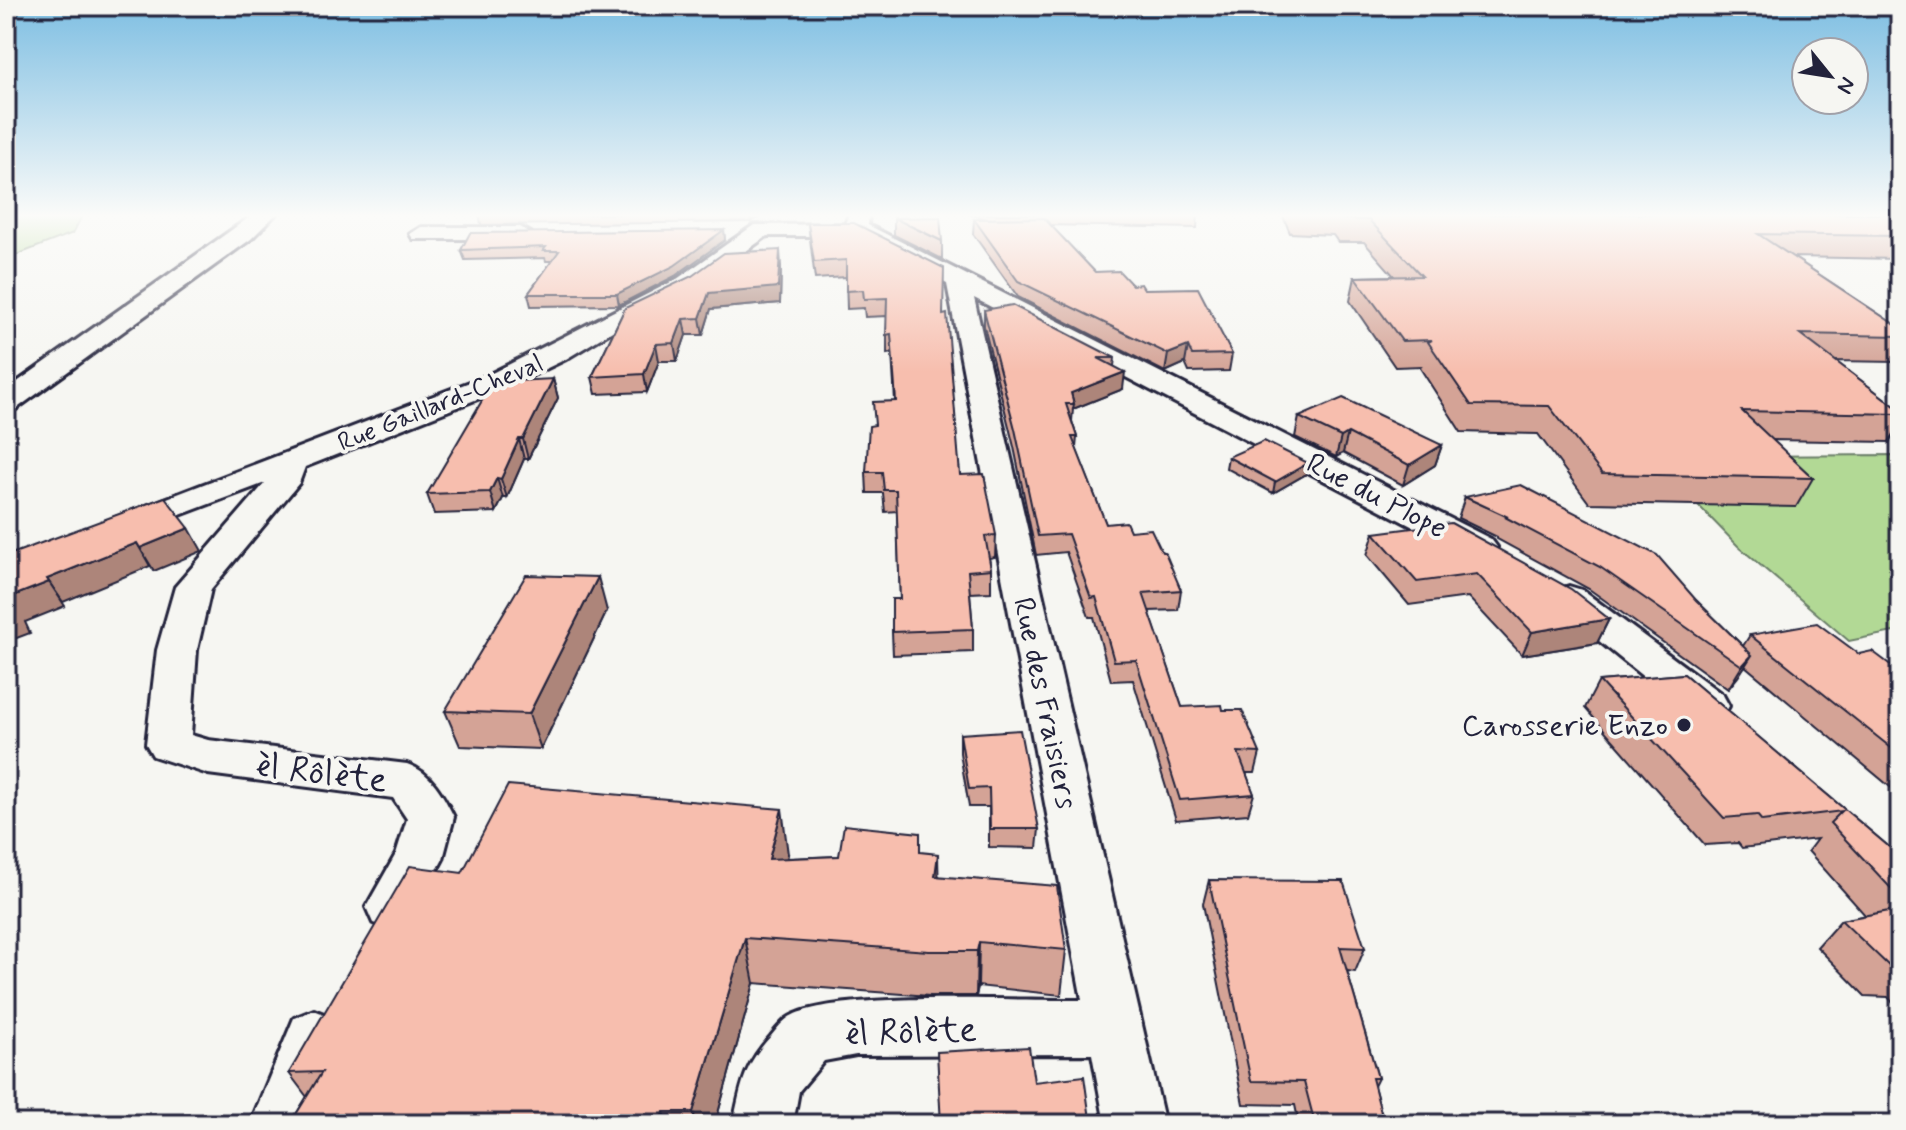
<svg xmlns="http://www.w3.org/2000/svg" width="1906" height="1130" font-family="Mynerve,sans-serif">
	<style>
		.green { fill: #b2d995; stroke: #6a7e68; stroke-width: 2 }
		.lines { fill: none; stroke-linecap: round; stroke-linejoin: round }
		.minor-casing { stroke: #22223b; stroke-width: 6 }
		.minor { fill: #f6f6f2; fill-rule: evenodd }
		.wall { fill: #d4a396; stroke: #22223b; stroke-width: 2 }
		.shaded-wall { fill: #ad857a; stroke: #22223b; stroke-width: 2 }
		.building { fill: #f7beae; stroke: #22223b; stroke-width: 2 }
		.poi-dot { fill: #22223b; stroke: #f6f6f2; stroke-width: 3 }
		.labels { text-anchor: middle; stroke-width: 8; stroke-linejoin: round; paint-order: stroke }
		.far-street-label { font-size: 26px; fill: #22223b; stroke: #f6f6f2 }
		.street-label { font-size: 30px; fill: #22223b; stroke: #f6f6f2 }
		.poi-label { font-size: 30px; fill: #22223b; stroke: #f6f6f2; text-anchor: end }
		.near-street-label { font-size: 36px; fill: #22223b; stroke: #f6f6f2 }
	</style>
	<rect width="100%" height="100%" fill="#f6f6f2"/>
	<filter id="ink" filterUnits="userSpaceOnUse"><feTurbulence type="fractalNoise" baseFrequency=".0125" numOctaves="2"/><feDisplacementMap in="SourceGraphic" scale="16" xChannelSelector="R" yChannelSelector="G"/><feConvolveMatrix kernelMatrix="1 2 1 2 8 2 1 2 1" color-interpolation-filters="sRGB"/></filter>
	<g filter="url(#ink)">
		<g class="green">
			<path d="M6 214H83L73 233 6 259Z"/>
			<path d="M1900 455V637L1893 632 1849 641 1738 546 1697 504 1745 456Z"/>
		</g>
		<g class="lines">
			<defs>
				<g id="minor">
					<path d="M254 214H276L251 239 16 409 6 412V390Z"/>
					<path d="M849 214H869L868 225 1491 539 1497 547 1491 555 1479 558 1467 555 974 298 1165 1124H1105L1092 1054 856 1055 824 1061 799 1091 793 1124H733C742 1084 743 1067 771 1036 776 1030 782 1022 788 1018 828 990 1025 1001 1082 1000L947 284 856 236H767L693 289 624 324 566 359 508 387 305 467 299 483 211 589 197 650 191 735 208 740 407 764C431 772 443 795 454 817L443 859 409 923 391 929 373 923 366 907 396 854 407 819 393 798 208 774 153 756 146 744 157 650 175 587 265 483 127 535 115 532 110 525 115 518 488 375 677 279 754 225 845 224Z"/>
					<path d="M421 227H520L531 233 520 239H413L410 234Z"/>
					<path d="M1569 586 1582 590 1723 695 1729 706 1723 717 1708 721 1693 717 1556 606 1550 598 1556 590Z"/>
					<path d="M314 1010 334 1018 342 1037 310 1124H250L294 1018Z"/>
				</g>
			</defs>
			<use href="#minor" class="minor-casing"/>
			<use href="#minor" class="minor"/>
		</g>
		<g class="wall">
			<path d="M479 214H763L751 222 481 225Z"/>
			<path d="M968 214H1198L1197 228 1050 225 1095 272 1144 289 1232 354 1229 371 1189 372 1185 363 1165 372 1018 297 973 234 974 219H987Z"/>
			<path d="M1282 214H1900V259L1793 257 1900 328V358L1897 362 1835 361 1900 410V424L1889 442 1772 440 1813 478 1796 507 1589 503 1538 434 1461 432 1420 368 1421 366 1395 367 1350 301 1355 277 1394 276 1364 242H1338L1333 235 1290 233Z"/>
			<path d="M894 218 942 241V259L894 235Z"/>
			<path d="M808 223 943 315 960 475 996 535 995 557 989 558 991 569V592L970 593 973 629V652L893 655 892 632 900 599 897 511 885 512 883 493H867L866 472 875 425 895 401 892 353 887 354V316L865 317 864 308 847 309 846 277 815 279Z"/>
			<path d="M724 230 725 240 675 276 619 305 531 306 528 294 552 261H546L545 258 465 260 461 250Z"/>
			<path d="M781 266 780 303 711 309 703 335H686L677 361H659L647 392 596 394 592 377 625 308Z"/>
			<path d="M984 310 1115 358 1114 366 1123 389 1073 409 1072 421 1077 437 1076 448 1106 524 1130 531 1162 552 1181 590 1178 610 1149 611 1182 707 1223 710 1260 753 1255 773H1246L1254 794 1248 814 1176 820 1133 680 1111 681 1094 617H1089L1066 552 1036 555 1014 447 984 326Z"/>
			<path d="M553 379 558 398 528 459H524L507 498H503L496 512 434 514 427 494Z"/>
			<path d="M1299 417 1442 445 1435 465 1403 485 1343 453 1336 457 1295 437Z"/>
			<path d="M1228 457 1308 463 1306 474 1273 493 1226 468Z"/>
			<path d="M1465 497 1696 600 1743 646 1750 635 1859 654 1900 672V795L1745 666 1728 689 1589 589 1497 539V537L1458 518Z"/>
			<path d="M1374 533 1609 619 1597 643 1522 655 1468 597 1409 605 1367 555Z"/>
			<path d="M607 611 541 749 460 746 445 711Z"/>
			<path d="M1684 674 1900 856V1012L1888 997 1865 996 1817 947 1841 920 1866 916 1808 851 1817 839 1742 848 1738 843 1705 845 1585 708 1599 681Z"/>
			<path d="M960 734 1039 829 1037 848 989 847V807H969L960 753Z"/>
			<path d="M920 833V852L939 876 1066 950 1061 995 978 986 976 996H930L754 983 715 1124H302L295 1116 307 1097 289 1073 462 873 788 854 787 858 839 856Z"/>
			<path d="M1209 880 1365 948 1355 972 1347 971 1378 1078 1374 1086 1384 1124H1299L1295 1105 1243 1104 1203 904Z"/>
		</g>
		<g class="shaded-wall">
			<path d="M750 214H763L751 222Z"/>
			<path d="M724 230 725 240 675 276 619 305 617 294Z"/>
			<path d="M780 250 781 266 780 303 711 309 703 335 700 318 709 293Z"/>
			<path d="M683 319 686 335 677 361 674 343Z"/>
			<path d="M656 344 659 361 647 392 644 374Z"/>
			<path d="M1188 346 1185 363 1165 372 1168 354Z"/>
			<path d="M1125 372 1123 389 1073 409 1074 404 1071 393Z"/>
			<path d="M553 379 558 398 528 459 523 439Z"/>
			<path d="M1348 433 1343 453 1336 457 1341 437Z"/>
			<path d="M519 439 524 459 507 498 501 479Z"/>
			<path d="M1442 445 1435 465 1403 485 1409 465Z"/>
			<path d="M1308 463 1306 474 1273 493 1275 482Z"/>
			<path d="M497 478 503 498 496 512 490 492Z"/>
			<path d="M189 528 202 551 154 571 140 548Z"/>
			<path d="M137 543 150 566 63 602 47 579Z"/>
			<path d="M598 577 607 611 541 749 529 714Z"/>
			<path d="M49 582 65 606 25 622 30 633 6 642V612L8 598Z"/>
			<path d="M1609 619 1597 643 1522 655 1532 632Z"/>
			<path d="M1752 655 1738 677 1728 689 1742 666Z"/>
			<path d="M782 809 788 854 776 904 769 859Z"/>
			<path d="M938 854 939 900 935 876Z"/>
			<path d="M745 938 754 983 715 1124H697L693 1112Z"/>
			<path d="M979 942 978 986 976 996 977 951Z"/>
			<path d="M664 1112 668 1124H661Z"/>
		</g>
		<g class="building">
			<path d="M479 214H612L478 215Z"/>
			<path d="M1338 214H1900V236L1758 234 1900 328V336L1800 334 1900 410V414L1742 411 1813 478 1602 474 1549 406 1471 405 1428 342 1432 340 1402 341 1355 277 1422 276 1369 220 1343 219Z"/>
			<path d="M940 217 942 241 894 218Z"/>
			<path d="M1044 218 1095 272 1119 271 1132 285 1141 284 1144 289 1198 288 1232 354 1192 355 1188 346 1168 354 1018 281 974 219Z"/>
			<path d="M808 223H854L944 268 943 315 947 314 960 475 984 474 996 535 985 536 991 569 968 571 973 629 892 632V599H900L896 490H884L882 472H866L869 426 875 425 873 402 896 401 891 334 886 335 887 298 864 299 863 290 846 291V260L814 262Z"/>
			<path d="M724 230 674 266 617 294H528L559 251H543L546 247 461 250 470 233Z"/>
			<path d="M780 250 778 287 709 293 700 318 683 319 674 343 656 344 644 374 592 377 625 308 692 276 724 253Z"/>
			<path d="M1012 305 1115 358H1098L1125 372 1071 393 1074 404H1066L1077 437H1072L1106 524 1126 522 1130 531 1151 529 1162 552H1165L1181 590 1143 593 1182 707 1222 705 1223 710H1242L1260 753 1238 752 1254 794 1180 800 1136 660 1114 661 1096 597 1091 598 1068 534 1038 536 1015 429 984 310Z"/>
			<path d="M553 379 523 439H519L501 479 497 478 490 492 427 494 493 382Z"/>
			<path d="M1343 398 1442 445 1409 465 1348 433 1341 437 1299 417Z"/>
			<path d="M1264 441 1308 463 1275 482 1228 457Z"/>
			<path d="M1521 485 1657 555 1696 600 1752 655 1742 666 1600 567 1505 517H1508L1465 497Z"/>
			<path d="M165 497 189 528 140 548 137 543 47 579 49 582 8 598 13 609 6 612V556Z"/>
			<path d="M1451 523 1571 589 1609 619 1532 632 1477 574 1417 582 1374 533Z"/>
			<path d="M526 575 598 577 529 714 445 711Z"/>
			<path d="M1817 623 1859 654 1872 651 1900 672V755L1750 635Z"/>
			<path d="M1684 674 1900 856V898L1830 823 1842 811 1762 821 1757 815 1724 818 1599 681Z"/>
			<path d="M1020 730 1039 829H990L989 788 969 789 960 734Z"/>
			<path d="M508 785 782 809 769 859 839 856 844 825 920 833V852L938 854 935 876 1057 886 1066 950 979 942 977 951H929L745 938 693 1112H664L661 1124H375L295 1116 322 1072 289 1073 410 866 462 873Z"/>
			<path d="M1209 880 1343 881 1365 948 1340 947 1378 1078H1372L1384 1124H1315L1304 1082 1251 1081Z"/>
			<path d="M1900 909V969H1892L1841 920Z"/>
			<path d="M1029 1047 1034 1082 1084 1076 1090 1119H1095L1096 1124H941L937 1052Z"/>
		</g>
	</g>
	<linearGradient id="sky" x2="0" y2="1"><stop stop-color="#7dbee2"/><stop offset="0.58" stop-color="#fbfbf9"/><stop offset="1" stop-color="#fbfbf9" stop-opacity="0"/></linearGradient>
	<rect width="1906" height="372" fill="url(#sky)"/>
	<circle class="poi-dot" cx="1684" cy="725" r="8"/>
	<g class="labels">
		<g class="far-street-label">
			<text transform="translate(440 402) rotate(-22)" y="9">Rue Gaillard-Cheval</text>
		</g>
		<g class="street-label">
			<text transform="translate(1377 495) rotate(27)" y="10">Rue du Plope</text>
			<text transform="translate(1046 703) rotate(78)" y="10">Rue des Fraisiers</text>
		</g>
		<g class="poi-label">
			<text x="1668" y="735">Carosserie Enzo</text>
		</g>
		<g class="near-street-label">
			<text transform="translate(321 771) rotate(7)" y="13">èl Rôlète</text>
			<text transform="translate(910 1030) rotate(-2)" y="13">èl Rôlète</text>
		</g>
	</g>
	<rect width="1906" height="1130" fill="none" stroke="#f6f6f2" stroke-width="32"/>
	<rect x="16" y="16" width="1874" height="1098" fill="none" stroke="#22223b" stroke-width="3" filter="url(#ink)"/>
	<g transform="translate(1830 76) rotate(120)"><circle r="38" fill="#f6f6f2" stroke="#a1a1a9" stroke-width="2"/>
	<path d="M0-6L14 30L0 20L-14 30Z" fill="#22223b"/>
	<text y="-12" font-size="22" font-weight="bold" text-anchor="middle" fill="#22223b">N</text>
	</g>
</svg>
